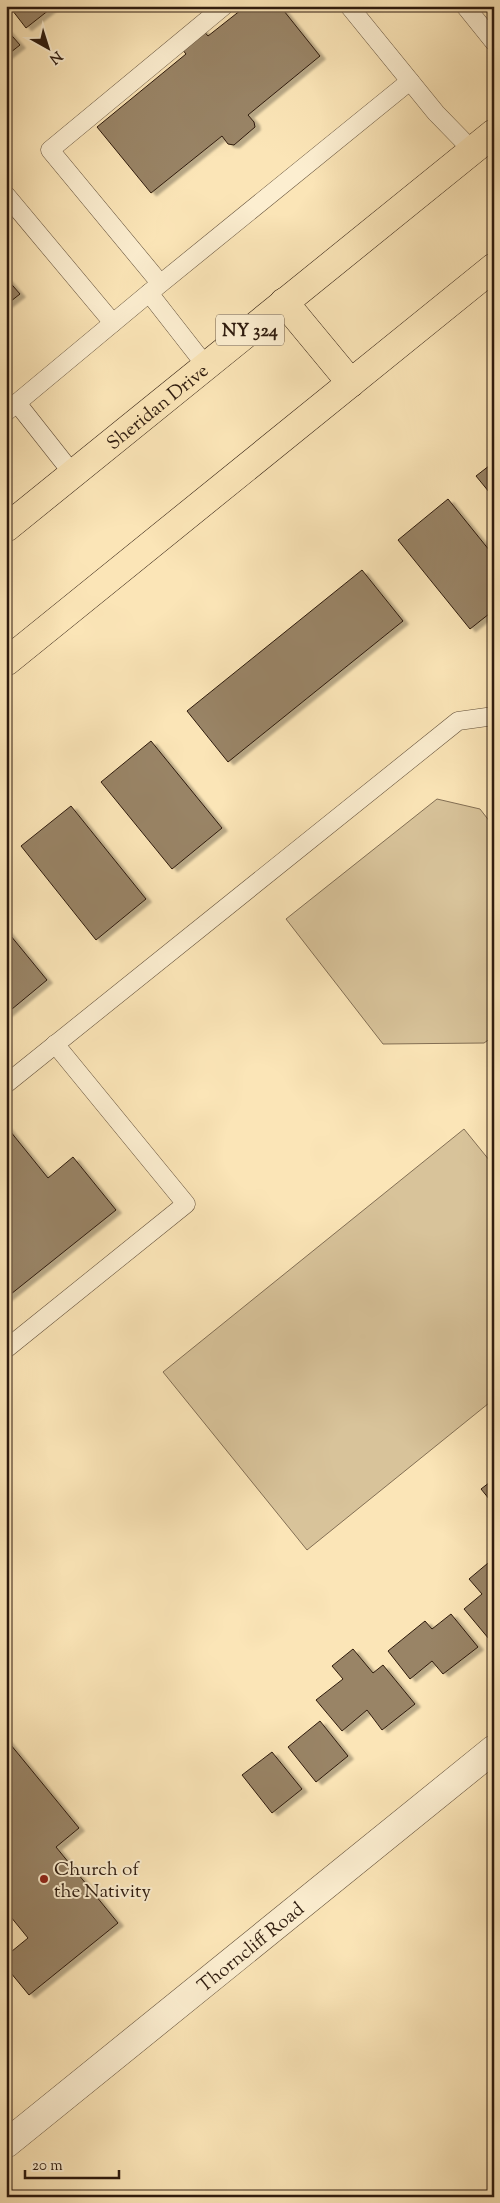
<svg xmlns="http://www.w3.org/2000/svg" width="500" height="2203" font-family="'Sorts Mill Goudy',serif">
	<style>
		.green { fill: #d8c39a; stroke: #836f54 }
		.building { fill: #998466; stroke: #2e1b0e; filter: url(#shadow) }
		.lines { fill: none; stroke-linecap: round; stroke-linejoin: round }
		.service-casing { stroke: #614e38; stroke-width: 19 }
		.minor-casing { stroke: #614e38; stroke-width: 29 }
		.primary-casing { stroke: #2e1b0e; stroke-width: 29 }
		.service { stroke: #fceed0; stroke-width: 18 }
		.minor { stroke: #fceed0; stroke-width: 28 }
		.primary { stroke: #fbe5b7; stroke-width: 28 }
		.poi-dot { fill: #8f2418; stroke: #fceed0; stroke-width: 2 }
		.labels { text-anchor: middle; stroke-width: 4; stroke-linejoin: round; paint-order: stroke }
		.shield { fill: #fceed0; stroke: #6c5a48; stroke-width: 1 }
		.shield-label { font-size: 18px; font-weight: bold; fill: #2e1b0e }
		.street-label { font-size: 19px; fill: #2e1b0e; stroke: #fceed0 }
		.poi-label { font-size: 19px; fill: #2e1b0e; stroke: #fceed0; text-anchor: start }
	</style>
	<defs>
		<filter id="shadow"><feDropShadow dx="5.5" dy="3" stdDeviation="1" flood-color="#0004"/></filter>
	</defs>
	<rect width="100%" height="100%" fill="#fbe5b7"/>
	<filter id="stains"><feTurbulence type="fractalNoise" baseFrequency=".004" numOctaves="4"/><feColorMatrix values="0 0 0 0 .2 0 0 0 0 .09 0 0 0 0 .02 0 0 0 .5 -.17"/></filter>
	<radialGradient id="worn" r=".72"><stop offset=".6" stop-color="#630" stop-opacity="0"/><stop offset="1" stop-color="#630" stop-opacity=".3"/></radialGradient>
	<g class="green">
		<path d="M437 799 480 809 494 827V1036L484 1043 383 1044 286 919Z"/>
		<path d="M464 1129 494 1166V1399L307 1550 163 1372Z"/>
	</g>
	<g class="building">
		<path d="M9 6H54L26 28Z"/>
		<path d="M246 6H280L320 56 248 115 254 122 255 127 234 145 228 144 222 136 151 193 97 127 186 54 181 48 202 29 208 36Z"/>
		<path d="M6 29 20 45 6 56Z"/>
		<path d="M6 278 20 294 6 305Z"/>
		<path d="M494 462V498L476 476Z"/>
		<path d="M448 499 494 556V610L470 629 398 540Z"/>
		<path d="M362 570 403 621 228 762 187 711Z"/>
		<path d="M151 741 222 828 172 869 101 782Z"/>
		<path d="M71 806 146 899 96 940 21 846Z"/>
		<path d="M6 930 47 980 6 1014Z"/>
		<path d="M6 1126 48 1178 73 1157 116 1210 6 1298Z"/>
		<path d="M494 1479V1505L481 1489Z"/>
		<path d="M494 1558V1635L489 1639 464 1609 482 1594 469 1579Z"/>
		<path d="M451 1614 478 1647 443 1674 432 1661 410 1679 388 1651 425 1621 432 1629Z"/>
		<path d="M353 1649 373 1673 383 1665 415 1704 382 1730 367 1710 342 1731 316 1700 343 1679 332 1666Z"/>
		<path d="M320 1721 348 1756 316 1782 288 1747Z"/>
		<path d="M6 1739 79 1828 56 1847 118 1923 29 1995 6 1967V1956L28 1938 6 1911Z"/>
		<path d="M272 1752 302 1789 272 1813 242 1775Z"/>
	</g>
	<g class="lines">
		<defs>
			<g id="service">
				<path d="M349 6 410 81"/>
				<path d="M465 6 494 42"/>
				<path d="M6 195 113 323"/>
				<path d="M160 283 50 150 224 6"/>
				<path d="M149 293 206 366"/>
				<path d="M17 403 73 474"/>
				<path d="M6 412 149 293 410 81 436 113 472 150"/>
				<path d="M6 1084 458 721 494 716"/>
				<path d="M6 1349 186 1204 55 1044"/>
			</g>
			<g id="minor">
				<path id="s1" d="M6 2144 494 1749"/>
			</g>
			<g id="primary">
				<path d="M284 302 351 383"/>
				<path id="s2" d="M6 528 494 133"/>
				<path d="M6 662 494 267"/>
			</g>
		</defs>
		<use href="#service" class="service-casing"/>
		<use href="#minor" class="minor-casing"/>
		<use href="#primary" class="primary-casing"/>
		<use href="#service" class="service"/>
		<use href="#minor" class="minor"/>
		<use href="#primary" class="primary"/>
	</g>
	<circle class="poi-dot" cx="44" cy="1879" r="5"/>
	<g class="labels">
		<rect class="shield" x="216" y="314.5" width="68" height="31" rx="4"/>
		<g class="shield-label">
			<text x="250" y="336">NY 324</text>
		</g>
		<g class="street-label">
			<text dy="7" stroke="none"><textPath href="#s2" startOffset="194">Sheridan Drive</textPath></text>
			<text dy="7" stroke="none"><textPath href="#s1" startOffset="314">Thorncliff Road</textPath></text>
		</g>
		<g class="poi-label">
			<text x="54" y="1875">Church of<tspan x="54" dy="22">the Nativity</tspan></text>
		</g>
	</g>
	<rect width="500" height="2203" fill="none" stroke="#fbe5b7" stroke-width="25"/>
	<rect x="8" y="8" width="485" height="2188" fill="none" stroke="#2e1b0e" stroke-width="2.5"/>
	<rect x="12" y="12" width="475" height="2178" fill="none" stroke="#2e1b0e"/>
	<g transform="translate(48 48) rotate(141)" stroke="#fceed0" stroke-width="4" paint-order="stroke">
	<path d="M0-4L9 19L0 12L-9 19Z" fill="#2e1b0e"/>
	<text y="-8" font-size="14" font-weight="bold" text-anchor="middle" fill="#2e1b0e">N</text>
	</g>
	<path d="M25 2170v8h94v-8" fill="none" stroke="#2e1b0e" stroke-width="2.5"/>
	<text x="32" y="2170" font-size="15" fill="#2e1b0e" stroke="#fceed0" stroke-width="4" paint-order="stroke">20 m</text>
	<rect width="100%" height="100%" filter="url(#stains)"/>
	<rect width="100%" height="100%" fill="url(#worn)"/>
</svg>
